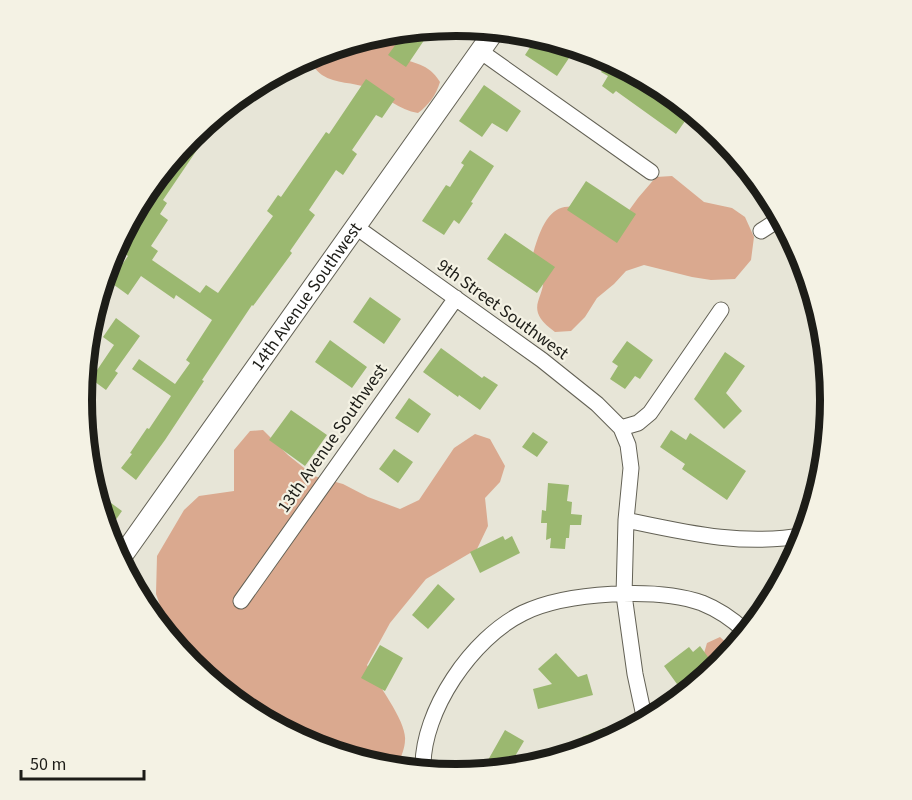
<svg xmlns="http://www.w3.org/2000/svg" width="912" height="800" viewBox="0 0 912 800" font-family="'Source Sans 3',sans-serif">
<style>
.green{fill:#daa98f}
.building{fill:#9bb870}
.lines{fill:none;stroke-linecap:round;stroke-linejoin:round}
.minor-casing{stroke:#636155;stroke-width:17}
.tertiary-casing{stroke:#636155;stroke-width:22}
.minor{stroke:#fff;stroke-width:15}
.tertiary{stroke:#fff;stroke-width:20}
.labels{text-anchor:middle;stroke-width:4.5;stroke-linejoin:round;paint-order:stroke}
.street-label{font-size:18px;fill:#1d1d18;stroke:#f4f2e4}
.rim{fill:none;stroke:#1d1d18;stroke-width:8}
</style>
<rect width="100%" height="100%" fill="#e7e5d7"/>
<path class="green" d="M395 38 396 55C414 65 428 62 440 82 436 95 429 105 418 113 399 110 385 96 368 88 353 82 336 84 322 75 315 70 312 64 310 56Z
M672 176 704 202 732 208 745 217 754 237 751 260 735 279 711 280 692 277 644 265 626 271 614 284 597 298 585 317 571 331 555 332C519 306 550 298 542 271 540 266 535 259 533 254 550 191 570 203 622 220L638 198 656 177Z
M263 430 288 455 314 476 343 484 368 497 400 509 419 500 454 448 475 434 490 439 505 466 500 482 485 498 488 526 477 549 426 579 390 623 367 665C377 683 407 722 405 740 405 748 401 756 399 763L312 746 191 665 169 631 156 594 157 556 184 510 199 496 234 491V450L250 431Z
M720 637 732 648 721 665 701 678 700 667 707 643Z"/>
<path class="building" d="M431 30 406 67 388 55 402 36Z
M534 41 575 49 557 76 525 55Z
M609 60 690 114 676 134 616 91 613 94 602 86 608 76 601 72Z
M366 79 395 99 382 118 376 115 352 150 357 154 343 175 336 170 309 210 315 215 290 251 292 253 253 306 252 305 202 380 204 381 165 440 136 480 121 468 132 454 130 453 147 428 149 429 171 396 132 369 139 359 175 384 190 363 186 360 212 320 176 295 174 299 141 276 128 295 110 282 128 256 120 250 137 224 133 222 191 135 220 116 163 200 167 203 160 214 168 220 151 246 158 251 152 260 200 293 206 285 218 293 273 216 267 211 278 195 281 197 326 132 329 134Z
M484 85 521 111 507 132 492 123 482 137 459 121Z
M470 150 494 166 471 202 473 203 459 224 454 220 444 235 422 221 446 185 450 187 464 165 461 163Z
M586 181 636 214 617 243 567 210Z
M505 233 555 267 537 293 487 259Z
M370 297 401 319 384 344 353 322Z
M116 318 140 336 115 371 118 373 106 390 91 379 114 345 103 337Z
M330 340 367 367 352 388 315 362Z
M627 341 653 360 640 379 635 376 625 389 610 379 618 366 612 362Z
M441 348 482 378 484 376 498 385 480 410 459 395 458 397 423 372Z
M725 352 745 366 726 393 742 411 724 429 694 399Z
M409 398 431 414 418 433 395 418Z
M291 410 327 435 305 466 269 440Z
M671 430 686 440 690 433 746 471 727 500 682 469 685 464 660 447Z
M533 432 548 442 537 457 522 447Z
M394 449 413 462 398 483 379 469Z
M548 483 569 485 567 501 572 502 571 514 582 515 581 525H570L569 538H566L565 549 550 548 551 538 546 540 547 523H541L542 510 546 511Z
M100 495 122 511 108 531Z
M503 536 505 540 512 536 520 553 480 573 470 552Z
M438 584 455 599 428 629 412 615Z
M380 645 403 658 385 691 361 678Z
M700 646 716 668 682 691 664 666 689 647 693 652Z
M556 653 578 677 587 674 593 695 538 709 533 689 552 684 538 669Z
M604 728 609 740 599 746 587 749 582 737Z
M505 730 524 741 511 763 483 769Z"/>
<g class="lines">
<g class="minor-casing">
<path id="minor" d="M480 51 651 172
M356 227 542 360 597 404 621 428 628 445 631 468 626 520 624 595 635 674 644 716
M761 231 778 220
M621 428 638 423 650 413 721 310
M626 520C683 532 745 547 804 535
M241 601 456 298
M423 768C422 711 472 638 523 613 566 592 657 587 702 603 717 609 732 619 744 630"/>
</g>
<g class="tertiary-casing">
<g id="tertiary">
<path id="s1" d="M120 559 493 33"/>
</g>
</g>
<use href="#minor" class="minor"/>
<use href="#tertiary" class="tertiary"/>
</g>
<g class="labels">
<g class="street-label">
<text dy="6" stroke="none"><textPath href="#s1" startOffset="322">14th Avenue Southwest</textPath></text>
<text transform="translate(503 309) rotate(36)" y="6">9th Street Southwest</text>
<text transform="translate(332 438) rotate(-55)" y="6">13th Avenue Southwest</text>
</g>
</g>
<path d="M0 0H912V800H0ZM92 400a364 364 0 1 1 728 0a364 364 0 1 1-728 0Z" fill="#f4f2e4" fill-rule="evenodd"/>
<path class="rim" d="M92 400a364 364 0 1 1 728 0a364 364 0 1 1-728 0Z"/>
<path d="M21 770v9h123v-9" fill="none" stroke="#1d1d18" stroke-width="3"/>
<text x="30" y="770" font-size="18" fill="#1d1d18" stroke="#f4f2e4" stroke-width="4.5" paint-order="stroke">50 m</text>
</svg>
